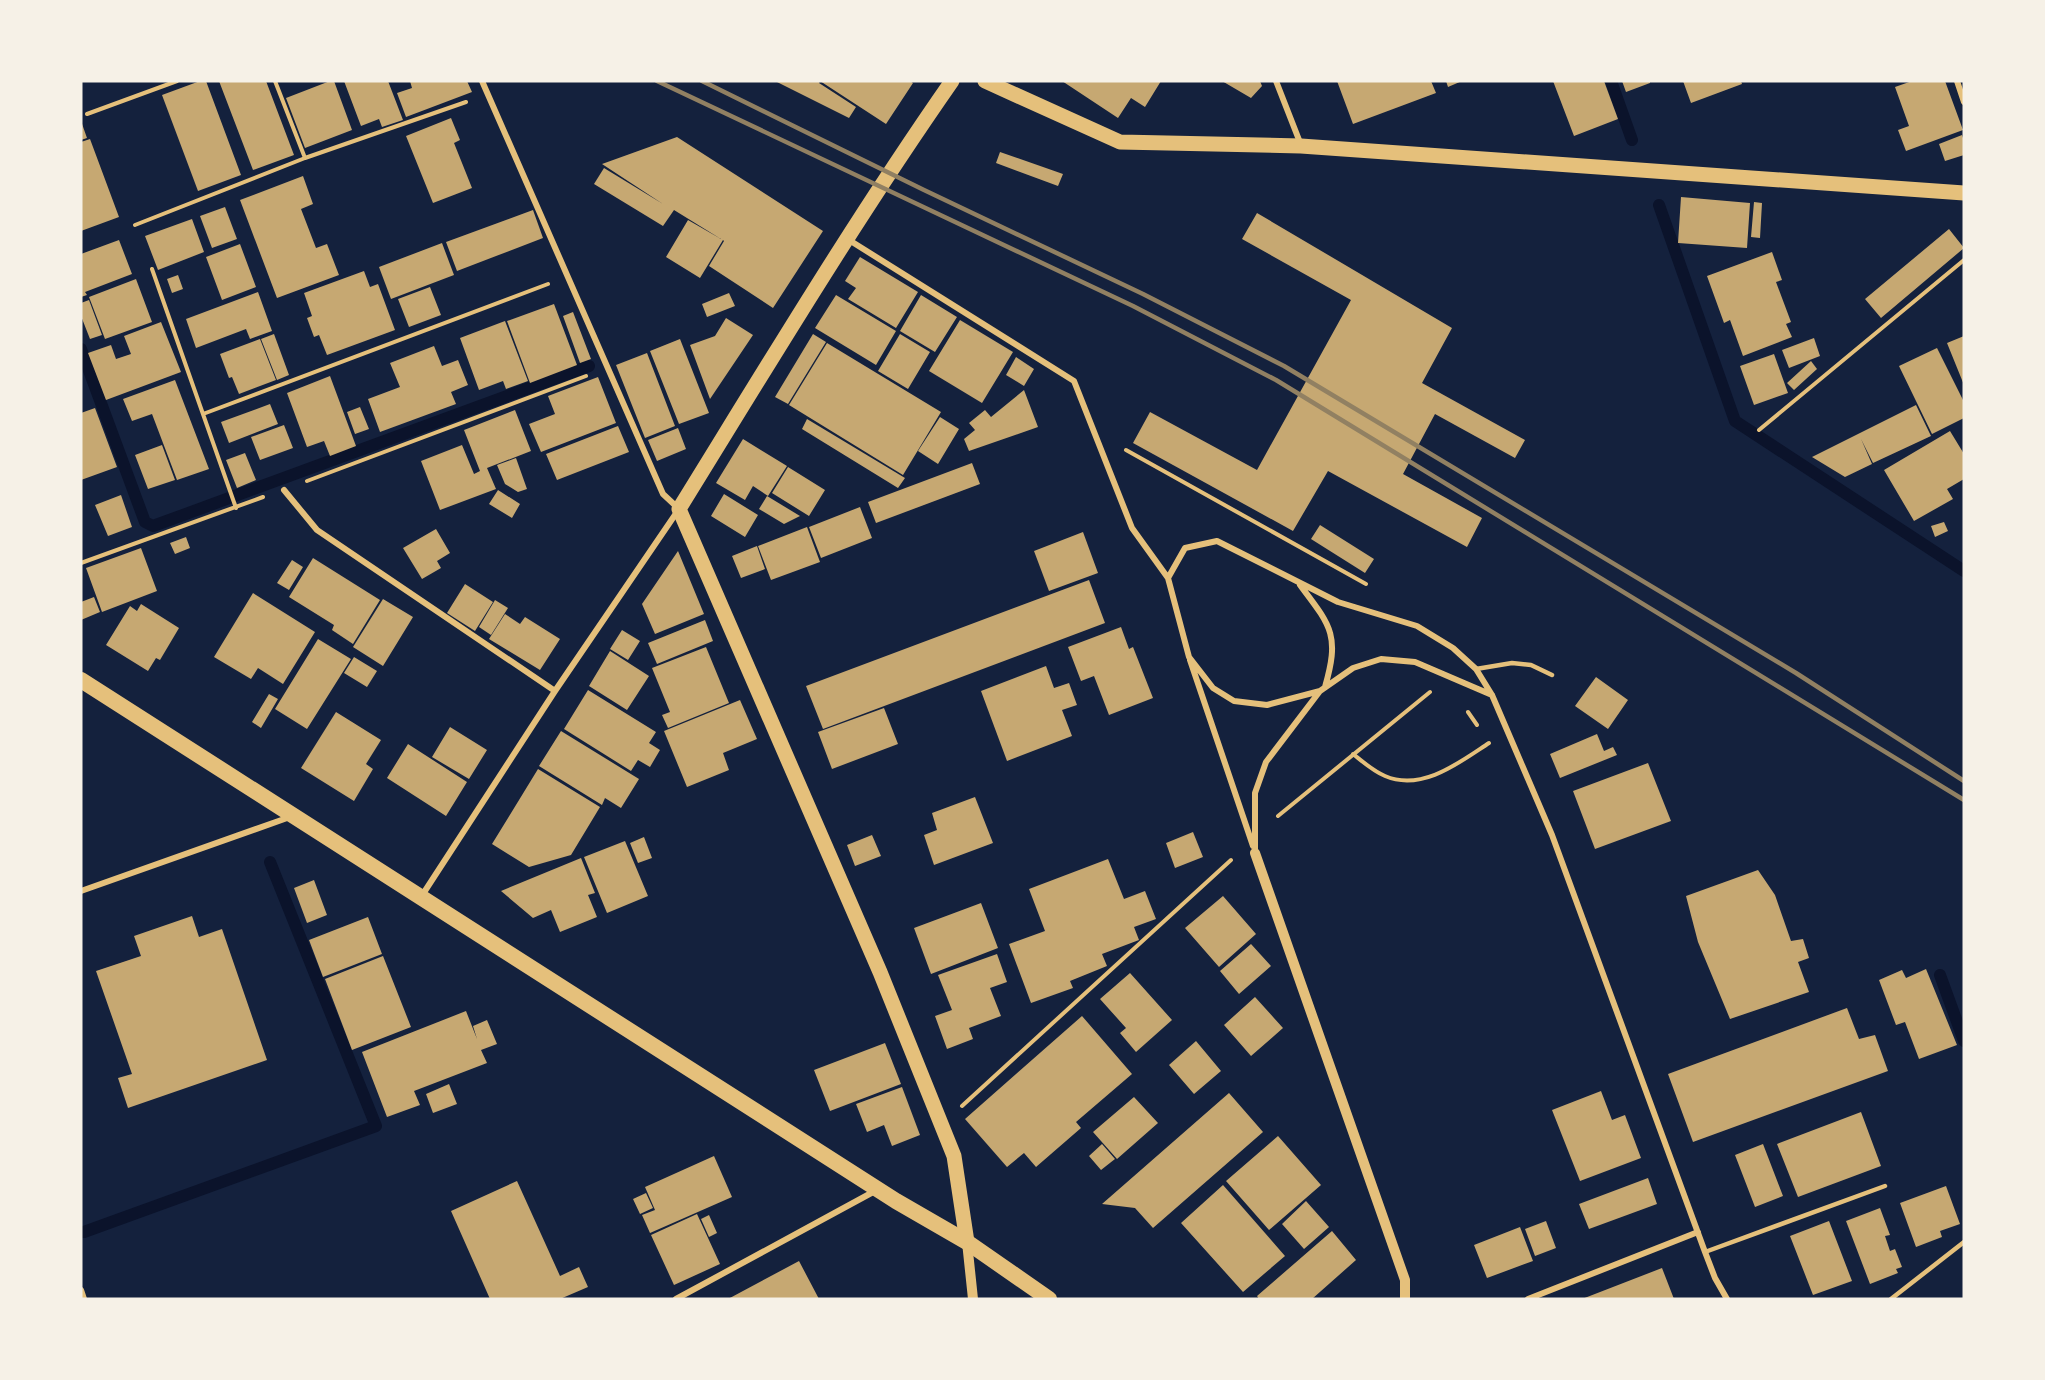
<svg xmlns="http://www.w3.org/2000/svg" width="2045" height="1380" viewBox="0 0 2045 1380" font-family="Mulish,sans-serif">
<style>
.lines{fill:none;stroke-linecap:round;stroke-linejoin:round}
.stream{stroke:#0b132b;stroke-width:12}
.building{fill:#c6a872}
.path{stroke:#e5c07b;stroke-width:4}
.service{stroke:#e5c07b;stroke-width:4.5}
.minor{stroke:#e5c07b;stroke-width:6}
.tertiary{stroke:#e5c07b;stroke-width:10}
.primary{stroke:#e5c07b;stroke-width:15}
.trunk{stroke:#e5c07b;stroke-width:16}
.rail{stroke:#918062;stroke-width:4.5}
</style>
<rect width="100%" height="100%" fill="#14213d"/>
<g class="lines">
<path class="stream" d="M1611 81 1632 140
M1659 205 1735 421 1964 571
M81 349 145 522 153 526 589 366
M1940 975 1964 1041
M84 1232 376 1126 270 862"/>
</g>
<path class="building" d="M200 81H206L241 175 198 191 162 95Z
M219 81H266L294 155 253 170Z
M330 81H334L352 130 305 148 286 98Z
M344 81H388L403 120 382 127 379 119 361 126Z
M410 81H467L472 92 406 117 397 93 412 88Z
M775 81H910L913 83 886 124 820 81 819 83 856 107 849 118Z
M1062 81H1161L1145 107 1131 98 1118 118Z
M1222 81H1260L1262 86 1251 98Z
M1337 81H1431L1436 93 1353 124Z
M1446 81H1462L1448 87Z
M1553 81H1604L1618 119 1574 136Z
M1622 81H1650V83L1626 92Z
M1683 81H1741L1742 84 1691 103Z
M1912 81H1945L1963 130 1906 151 1898 130 1909 126 1895 87Z
M451 118 460 140 454 143 472 188 433 203 406 136Z
M81 121 87 138 81 140Z
M1962 135 1964 141V155L1945 161 1939 144Z
M677 137 823 231 773 308 709 266 724 241 723 240 700 278 666 257 688 220 721 239 674 210 663 226 594 184 604 168 663 204 602 164Z
M90 139 119 217 81 231V142Z
M1000 152 1063 174 1058 186 996 163Z
M303 176 313 204 301 209 316 248 327 244 339 275 277 298 240 200Z
M1681 197 1750 203 1747 248 1678 243Z
M1754 202 1762 203 1760 238 1751 237Z
M225 207 237 239 212 248 200 216Z
M533 210 543 238 457 271 446 242Z
M1257 213 1452 328 1422 383 1525 440 1515 458 1435 414 1403 474 1482 518 1467 547 1328 471 1293 531 1133 443 1150 412 1257 470 1351 300 1242 239Z
M192 219 204 252 158 270 145 236Z
M1949 229 1964 248 1881 318 1865 299Z
M119 240 132 274 85 292 87 295 81 297V254Z
M442 243 454 275 391 299 379 267Z
M240 244 256 287 222 300 206 257Z
M1772 252 1782 280 1776 282 1791 322 1786 324 1792 337 1743 356 1730 320 1724 323 1707 276Z
M860 257 918 292 896 328 848 299 856 288 845 281Z
M364 271 370 287 378 284 395 330 327 355 319 335 314 337 307 318 312 316 304 293Z
M178 275 183 289 172 293 167 279Z
M136 279 152 322 105 339 89 297Z
M430 287 441 315 409 327 398 299Z
M258 292 272 331 250 339 246 329 196 348 186 319Z
M729 293 735 306 707 317 702 304Z
M836 295 896 331 876 365 815 328Z
M921 295 957 317 935 352 900 331Z
M89 300 102 335 90 339 81 316V303Z
M554 304 577 365 530 383 507 321Z
M573 312 591 359 580 363 563 316Z
M726 318 753 335 710 399 690 345 715 336Z
M960 320 1013 352 982 403 929 371Z
M505 321 528 381 506 389 503 381 479 390 460 338Z
M161 322 181 372 106 400 88 353 111 345 116 359 131 354 124 336Z
M274 334 289 375 277 380 261 339Z
M813 334 826 342 788 404 775 397Z
M900 334 930 352 908 389 878 371Z
M1964 336V385L1947 343Z
M1814 338 1820 356 1789 368 1782 350Z
M260 339 276 380 239 394 232 377 229 378 220 354Z
M680 339 709 413 679 424 650 351Z
M827 343 941 412 903 475 789 405Z
M434 346 442 366 458 360 468 385 451 392 456 404 380 432 368 399 400 387 390 363Z
M1937 348 1964 402V418L1932 434 1899 366Z
M647 353 675 426 645 438 616 365Z
M1774 354 1788 393 1754 405 1740 366Z
M1016 357 1034 369 1024 386 1006 375Z
M1811 361 1817 369 1794 390 1787 383Z
M330 376 356 446 330 456 324 441 307 447 287 393Z
M598 377 616 423 541 452 529 424 555 414 548 396Z
M175 380 209 469 177 480 152 414 132 421 123 399Z
M1024 390 1038 427 969 451 964 439 975 430 969 423 985 410 991 417Z
M270 404 278 424 229 443 221 422Z
M1916 405 1931 436 1873 463 1861 439 1872 464 1845 477 1812 457Z
M360 407 369 429 355 434 347 412Z
M95 408 117 467 81 480V413Z
M515 410 531 451 487 468 496 489 440 510 421 461 462 445 474 474 480 471 464 430Z
M940 417 959 429 938 464 918 451Z
M807 419 905 478 898 488 802 429Z
M284 425 293 448 260 460 251 437Z
M618 426 629 452 557 480 546 454Z
M678 428 686 449 657 461 648 440Z
M1950 431 1964 454V479L1947 489 1953 499 1914 521 1884 470Z
M743 439 787 466 768 496 753 486 745 500 716 483Z
M162 445 175 480 148 489 135 455Z
M245 453 256 480 237 488 226 460Z
M516 458 527 489 518 492 505 484 497 465Z
M972 463 980 484 876 523 868 502Z
M788 467 825 490 809 516 772 493Z
M498 490 520 504 512 518 489 504Z
M724 494 758 515 745 537 711 516Z
M121 495 132 527 108 536 95 505Z
M767 496 800 516 784 524 759 509Z
M860 507 872 538 821 558 809 527Z
M1944 522 1948 531 1935 537 1931 526Z
M1320 525 1374 559 1365 573 1311 539Z
M807 527 820 562 771 580 758 546Z
M436 529 450 553 437 561 441 568 422 579 403 548Z
M1083 532 1098 573 1049 591 1034 551Z
M186 537 190 548 175 554 170 543Z
M757 546 765 569 741 578 732 556Z
M141 548 157 591 102 612 86 568Z
M678 551 704 614 655 634 642 604Z
M313 558 380 600 353 644 332 630 334 625 289 597Z
M292 560 303 567 289 590 277 583Z
M1089 580 1105 623 823 729 806 686Z
M465 584 493 602 475 631 447 613Z
M253 593 315 632 283 684 258 668 251 679 214 657Z
M94 597 100 612 81 620V602Z
M383 599 413 617 383 666 353 647Z
M495 600 508 608 491 635 479 627Z
M141 604 179 628 160 660 156 658 148 671 106 645 130 606 137 611Z
M505 614 520 624 525 617 560 639 540 670 489 639Z
M705 620 713 641 657 664 648 643Z
M1121 627 1129 649 1133 647 1153 698 1109 715 1094 676 1081 681 1068 647Z
M622 630 640 641 628 660 610 649Z
M318 639 351 659 307 729 275 709Z
M706 647 729 703 668 728 662 715 670 712 652 668Z
M610 651 649 676 627 710 589 686Z
M354 657 377 671 367 687 344 673Z
M1046 666 1054 688 1069 683 1077 705 1062 710 1072 736 1007 761 981 691Z
M1596 677 1628 700 1608 729 1575 706Z
M588 690 656 732 649 743 660 750 650 767 638 760 631 771 564 729Z
M269 694 278 699 261 728 252 722Z
M740 700 757 739 723 753 729 770 687 787 664 731Z
M884 708 898 744 832 769 818 732Z
M336 712 381 740 366 764 373 769 354 801 301 768Z
M450 727 487 750 469 779 432 757Z
M561 731 639 779 621 808 605 798 602 805 539 766Z
M1597 734 1604 751 1613 747 1617 755 1560 778 1550 754Z
M408 744 467 782 446 816 387 778Z
M1648 763 1671 821 1595 849 1573 791Z
M538 769 600 807 571 855 529 867 492 844Z
M975 797 993 843 934 865 924 835 937 830 932 813Z
M1193 832 1203 857 1175 868 1166 843Z
M872 835 881 856 855 866 847 845Z
M644 837 652 858 638 863 630 843Z
M625 841 648 896 607 913 584 857Z
M581 858 595 893 588 895 597 917 560 932 551 910 533 918 501 891Z
M1108 859 1124 899 1145 891 1156 919 1134 927 1139 940 1102 954 1107 966 1070 981 1073 988 1031 1003 1009 944 1045 931 1029 889Z
M1758 870 1775 895 1791 941 1803 939 1809 958 1798 962 1809 992 1730 1019 1698 942 1686 896Z
M314 880 327 915 307 923 294 888Z
M1223 896 1256 934 1219 967 1185 928Z
M981 903 998 948 931 974 914 928Z
M192 916 199 937 222 929 267 1060 128 1108 118 1078 132 1074 96 971 141 956 134 936Z
M368 917 382 954 323 977 309 940Z
M1251 944 1271 966 1239 994 1220 971Z
M997 954 1007 982 990 988 1001 1016 969 1028 973 1039 947 1049 935 1016 952 1010 938 975Z
M383 956 411 1027 352 1050 325 979Z
M1926 969 1957 1045 1919 1059 1905 1022 1896 1025 1879 980 1902 970 1906 978Z
M1130 973 1172 1020 1136 1052 1120 1033 1126 1028 1100 999Z
M1255 997 1283 1028 1251 1056 1224 1025Z
M1847 1008 1859 1039 1875 1035 1888 1071 1693 1142 1668 1074Z
M466 1011 477 1039 473 1026 487 1020 497 1044 481 1050 487 1063 414 1091 420 1105 387 1117 362 1052Z
M1082 1016 1132 1074 1076 1122 1081 1128 1036 1167 1024 1153 1007 1167 965 1119Z
M1196 1041 1221 1071 1194 1094 1169 1065Z
M885 1043 901 1084 830 1111 814 1070Z
M449 1084 457 1104 433 1113 426 1094Z
M902 1087 920 1135 892 1146 884 1125 867 1132 856 1104Z
M1601 1091 1612 1120 1625 1115 1641 1158 1580 1181 1552 1110Z
M1229 1093 1263 1132 1153 1228 1135 1208 1102 1204Z
M1134 1097 1158 1123 1117 1159 1093 1132Z
M1861 1112 1881 1166 1798 1197 1777 1144Z
M1278 1136 1321 1185 1269 1230 1226 1181Z
M1102 1144 1115 1159 1101 1170 1089 1156Z
M1763 1144 1783 1196 1755 1207 1735 1155Z
M714 1156 732 1197 650 1233 642 1215 655 1210 645 1187Z
M1648 1178 1657 1204 1589 1229 1579 1204Z
M517 1181 560 1276 579 1267 588 1287 560 1299H490L451 1211Z
M1223 1185 1285 1256 1243 1292 1181 1223Z
M1946 1186 1960 1224 1940 1231 1942 1237 1916 1247 1900 1203Z
M646 1193 653 1208 640 1214 633 1199Z
M1306 1201 1329 1227 1304 1249 1282 1224Z
M1880 1208 1890 1235 1885 1236 1890 1251 1895 1249 1902 1267 1896 1269 1898 1273 1870 1284 1846 1221Z
M697 1214 720 1264 674 1285 651 1235Z
M709 1215 717 1233 709 1237 701 1219Z
M1546 1221 1556 1248 1535 1256 1525 1229Z
M1829 1221 1852 1281 1813 1295 1790 1236Z
M1520 1227 1533 1261 1487 1278 1474 1245Z
M1332 1231 1356 1260 1312 1299H1259L1257 1296Z
M799 1261 819 1299H728Z
M1662 1268 1674 1299H1582Z"/>
<g class="lines">
<path class="path" d="M275 81 305 158
M87 114 177 81
M135 225 305 158 466 102
M152 269 236 508
M203 414 548 284
M1759 430 1964 260
M1126 450 1366 584
M307 481 586 376
M81 563 263 497
M1468 712 1477 725
M1353 754C1363 762 1373 771 1385 776 1422 792 1460 762 1489 743
M1278 816 1430 692
M962 1106 1231 860"/>
<path class="service" d="M1476 669 1512 663 1531 665 1552 675
M1705 1252 1885 1186
M1891 1299 1964 1242"/>
<path class="minor" d="M1276 81 1301 145
M1957 81 1964 102
M849 240 1074 381 1132 528 1168 578
M284 490 317 530 555 691
M1300 585C1331 626 1340 635 1325 687
M1190 660 1253 846
M1320 691 1267 705 1234 701 1213 688 1189 657 1168 578 1185 548 1217 541 1338 602 1417 626 1453 648 1476 669 1492 695 1552 835 1705 1252 1715 1278 1727 1299
M1255 853V793L1266 762 1320 691 1353 668 1381 659 1415 662 1492 695
M81 891 290 817
M421 897 555 691 679 509 663 494 482 81
M81 1290 84 1299
M676 1299 875 1191
M1528 1299 1698 1232"/>
<path class="tertiary" d="M1255 853 1405 1280V1299
M967 1242 973 1299"/>
<path class="primary" d="M952 81C855 220 768 365 679 509L880 972 954 1156 967 1242
M985 81 1120 142 1301 146 1964 193"/>
<path class="trunk" d="M81 680 896 1201 967 1242 1049 1299"/>
<path class="rail" d="M657 81 1133 306 1276 380 1964 800
M702 81 924 190 1143 294 1284 366 1796 673 1964 781"/>
</g>
<rect width="2045" height="1380" fill="none" stroke="#f6f1e7" stroke-width="165"/>
</svg>
